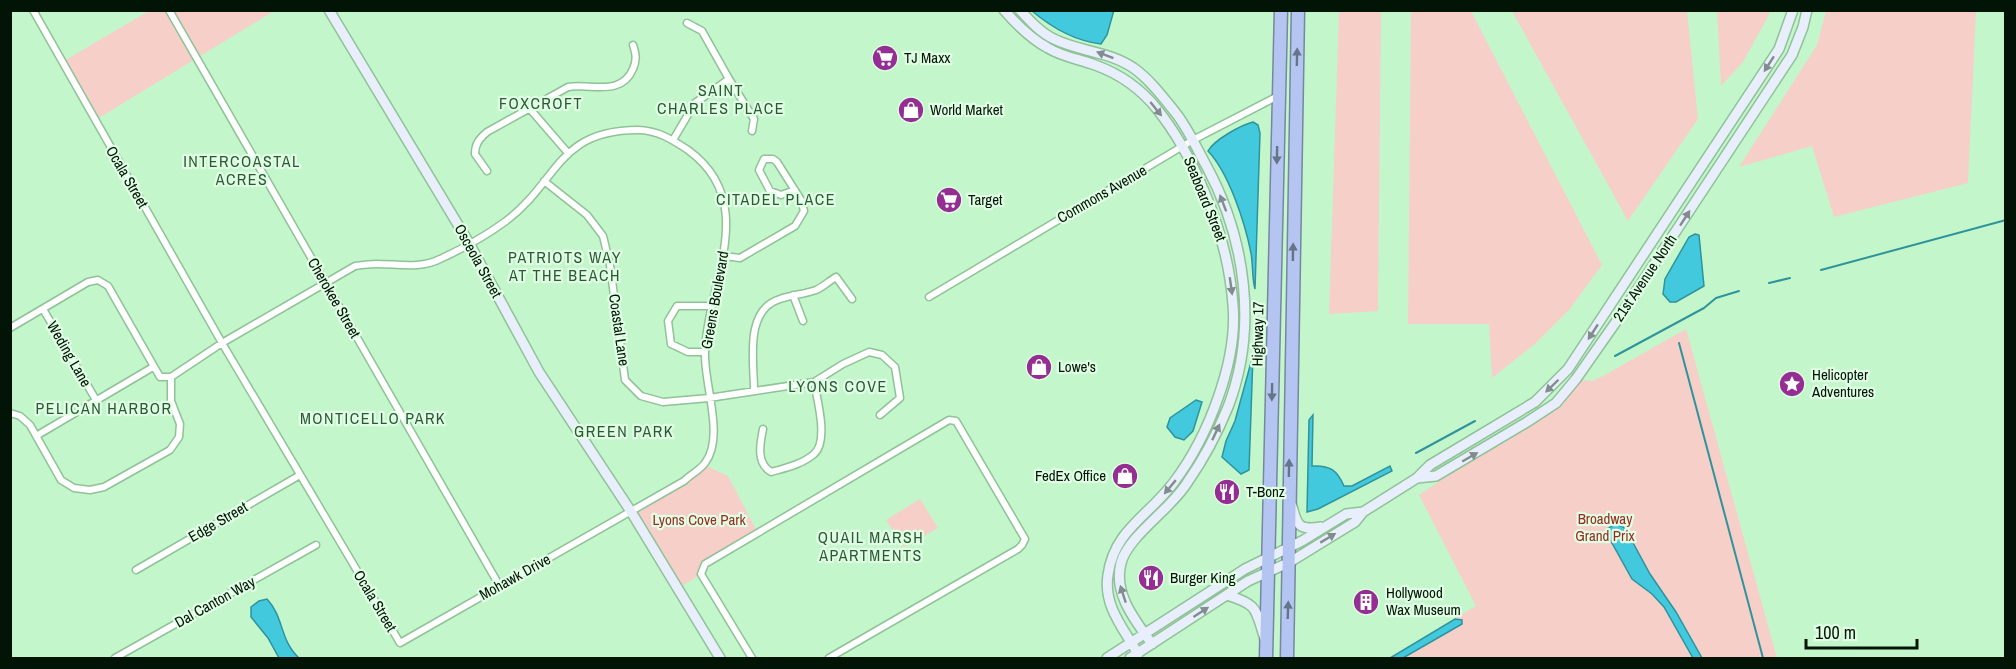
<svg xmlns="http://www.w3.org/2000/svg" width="2016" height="669" viewBox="0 0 2016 669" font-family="'Archivo Narrow',sans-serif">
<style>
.green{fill:#f6cfc8}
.water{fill:#42c9dd;stroke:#2f939c;stroke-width:1.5}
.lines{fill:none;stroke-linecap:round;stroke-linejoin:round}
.stream{stroke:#2f939c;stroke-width:2}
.street-casing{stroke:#8fc297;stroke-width:9}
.secondary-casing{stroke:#8fc297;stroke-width:12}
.highway-casing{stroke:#76879f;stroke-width:15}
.street{stroke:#fff;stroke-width:6}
.secondary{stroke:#e8eefb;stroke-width:9}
.highway{stroke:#b4c5f2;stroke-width:12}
.oneway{fill:#808c8d}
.oneway2{fill:#647588}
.labels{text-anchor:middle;stroke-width:4.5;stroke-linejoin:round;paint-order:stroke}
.poi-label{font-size:15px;fill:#021406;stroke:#e0ffe4;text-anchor:start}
.street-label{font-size:15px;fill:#021406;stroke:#e0ffe4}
.park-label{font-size:15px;fill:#982b21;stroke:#e0ffe4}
.neighbourhood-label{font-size:16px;letter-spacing:1.5px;fill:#2a5934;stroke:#e0ffe4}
</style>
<rect width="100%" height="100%" fill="#c3f7cb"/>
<path class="green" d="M149 11H274L97 119 62 62Z
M1339 11H1381L1378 311 1329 314Z
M1411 11H1471L1602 265 1569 310 1535 344 1492 378 1489 324H1408Z
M1512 11H1687L1698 119 1628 221Z
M1717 11H1771L1743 62 1721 86Z
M1826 11H1976L1968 183 1834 217 1812 146 1739 167 1817 45Z
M1686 329 1777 658H1389L1476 606 1419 495 1556 403 1576 379 1592 381 1603 376Z
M704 465 728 476 758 533 705 564 701 574 677 589 630 510 684 481Z
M920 499 938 528 904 547 886 520Z"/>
<path class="water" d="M1114 10 1107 35 1101 44C1076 41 1051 27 1032 11Z
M1253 122 1258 125 1260 133 1255 289C1252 279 1253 264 1251 253 1245 223 1229 173 1208 151 1214 140 1241 125 1253 122Z
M1695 234 1699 235 1704 286 1676 302H1670L1663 294 1665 279 1689 237Z
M1253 355 1249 470 1241 474 1222 457 1226 441 1235 421Z
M1196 400 1202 402 1193 431 1184 440 1175 437 1167 427 1170 418Z
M1313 415 1312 466C1330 465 1337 470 1344 486H1352L1390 466 1392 471 1318 509 1307 512 1309 420Z
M1617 524 1625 528 1650 574 1676 612 1702 658H1693L1664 607 1652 594 1632 579 1607 534 1608 528Z
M267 599C284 617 280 641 299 658H279L268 638 251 617V607L259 601Z
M1455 619 1462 620V624L1403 658H1390Z"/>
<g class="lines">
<path class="stream" d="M1821 270 2006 220
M1769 283 1790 278
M1679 343 1763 658
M1615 356 1704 308 1716 298 1739 291
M1416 453 1475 421"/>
<g class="street-casing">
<path id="street" d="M169 10 499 585
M687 23 702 31 729 79 754 119 752 131
M530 109 568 153
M673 140 695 103 729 79
M487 171 475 154C475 144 479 139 487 132L568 87C591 83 621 97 633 69 637 60 636 54 633 45
M544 181 587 215 603 236 610 265 625 380 641 396 663 402 709 398 814 382 843 364 869 352 882 355 895 367 900 398 880 415
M724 256 740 258 795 226 804 211 801 200 777 162 773 159H764L759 170 770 191 781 195 795 190
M793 295 803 321
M929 297 1193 140 1278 96
M43 309 96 400
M10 328 88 282 98 280 108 286 160 377H171L222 343 355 266C362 265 370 264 377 264 397 264 421 269 440 259 462 249 487 235 506 221 559 181 557 130 638 130 657 130 673 140 688 150 761 203 707 283 705 353 704 385 725 437 705 463 700 470 690 475 684 481L400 643 222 343 33 10
M705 352H688L671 344 668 321 677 306H712
M754 390C754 361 744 310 780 299 791 295 805 294 816 290 823 287 829 281 836 277L852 299
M10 413 20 416 30 425 61 480 74 488 90 490 104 487 170 450 179 437 180 424 171 401V377
M763 429C760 444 756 463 771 472 785 468 803 464 814 454 829 441 817 399 814 382
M36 436 153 367
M136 570 300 475
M115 658 316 545
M752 658 701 574 705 564 949 420 956 421 1025 539 1022 545 1018 549 829 658"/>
</g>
<g class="secondary-casing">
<path id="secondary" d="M329 10 469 243 539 372 630 510 720 658
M1004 10C1017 25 1031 39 1048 48 1063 57 1079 59 1095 65 1120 74 1141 89 1157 109 1177 134 1192 162 1204 191 1220 228 1230 265 1233 305 1238 361 1208 437 1174 482 1149 516 1114 530 1108 575 1103 606 1124 629 1138 654
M1020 10C1030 21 1041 33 1054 39 1080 52 1110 51 1135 69 1150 80 1163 97 1175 112 1188 128 1197 149 1207 167 1246 240 1258 329 1228 407 1217 434 1203 460 1187 483 1171 509 1128 536 1121 563 1113 594 1135 620 1152 644
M1417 478 1436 476 1527 422 1556 403 1576 379 1618 319 1792 55 1803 27 1807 10
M1292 506C1297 527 1300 530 1321 527
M1227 595C1259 605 1255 609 1265 639
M1107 658 1245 569 1302 541 1346 514 1363 512
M1130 658 1248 581 1290 562 1355 522 1363 512 1417 478 1430 465 1535 402 1568 369 1779 49 1793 10"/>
</g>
<g class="highway-casing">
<path id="highway" d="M1266 658 1281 10
M1287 658 1298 10"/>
</g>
<use href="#street" class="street"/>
<use href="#secondary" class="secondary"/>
<use href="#highway" class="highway"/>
</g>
<defs><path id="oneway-solid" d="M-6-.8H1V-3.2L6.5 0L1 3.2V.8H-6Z" transform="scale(1.5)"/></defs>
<g class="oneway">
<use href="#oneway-solid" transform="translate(1105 55) rotate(-159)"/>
<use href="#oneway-solid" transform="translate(1769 64) rotate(123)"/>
<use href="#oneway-solid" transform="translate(1156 109) rotate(51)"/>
<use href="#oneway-solid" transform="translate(1223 203) rotate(-111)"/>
<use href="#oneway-solid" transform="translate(1685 218) rotate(-57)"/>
<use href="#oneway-solid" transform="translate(1231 286) rotate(82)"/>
<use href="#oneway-solid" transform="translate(1593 332) rotate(123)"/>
<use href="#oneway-solid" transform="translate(1552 386) rotate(136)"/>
<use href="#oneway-solid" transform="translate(1216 432) rotate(-65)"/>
<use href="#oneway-solid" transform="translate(1470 457) rotate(-30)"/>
<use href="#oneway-solid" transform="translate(1170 487) rotate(130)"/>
<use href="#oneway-solid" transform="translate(1328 538) rotate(-31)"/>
<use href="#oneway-solid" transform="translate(1123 594) rotate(-108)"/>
<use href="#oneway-solid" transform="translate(1201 612) rotate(-33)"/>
</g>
<g class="oneway2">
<use href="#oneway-solid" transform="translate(1297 57) rotate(-89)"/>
<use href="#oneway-solid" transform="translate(1277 155) rotate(91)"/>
<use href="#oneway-solid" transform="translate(1293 252) rotate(-89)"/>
<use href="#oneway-solid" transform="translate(1272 392) rotate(91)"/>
<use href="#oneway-solid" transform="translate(1289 468) rotate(-89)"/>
<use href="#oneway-solid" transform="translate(1288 610) rotate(-88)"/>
</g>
<defs>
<g id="supermarket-disc" transform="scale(1.35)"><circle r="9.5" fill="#952e92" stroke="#e0ffe4"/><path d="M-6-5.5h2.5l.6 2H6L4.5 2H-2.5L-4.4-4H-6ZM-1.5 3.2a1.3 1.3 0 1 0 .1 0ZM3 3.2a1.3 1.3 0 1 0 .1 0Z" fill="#fff"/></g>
<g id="shop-disc" transform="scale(1.35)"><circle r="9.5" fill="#952e92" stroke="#e0ffe4"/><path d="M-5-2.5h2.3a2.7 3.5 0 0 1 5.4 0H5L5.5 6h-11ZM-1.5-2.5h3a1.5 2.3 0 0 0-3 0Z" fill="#fff"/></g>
<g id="sight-disc" transform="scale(1.35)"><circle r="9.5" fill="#952e92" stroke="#e0ffe4"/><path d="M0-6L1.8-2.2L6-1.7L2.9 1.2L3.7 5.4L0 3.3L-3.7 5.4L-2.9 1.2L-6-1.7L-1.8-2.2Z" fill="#fff"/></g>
<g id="restaurant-disc" transform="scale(1.35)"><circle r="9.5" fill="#952e92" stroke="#e0ffe4"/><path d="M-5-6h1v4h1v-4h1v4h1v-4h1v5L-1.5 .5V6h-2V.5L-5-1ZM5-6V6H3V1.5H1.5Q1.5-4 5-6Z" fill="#fff"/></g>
<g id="building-disc" transform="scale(1.35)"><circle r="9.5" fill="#952e92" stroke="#e0ffe4"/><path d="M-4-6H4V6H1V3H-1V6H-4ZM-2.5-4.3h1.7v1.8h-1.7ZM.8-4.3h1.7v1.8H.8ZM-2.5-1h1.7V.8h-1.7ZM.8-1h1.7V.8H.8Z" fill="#fff"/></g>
</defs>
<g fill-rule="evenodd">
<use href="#supermarket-disc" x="885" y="58"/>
<use href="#shop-disc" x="911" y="110"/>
<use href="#supermarket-disc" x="949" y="200"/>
<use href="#shop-disc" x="1039" y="367"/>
<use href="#sight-disc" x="1792" y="384"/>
<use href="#shop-disc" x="1125" y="476"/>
<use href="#restaurant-disc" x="1227" y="492"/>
<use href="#restaurant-disc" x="1151" y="578"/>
<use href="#building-disc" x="1366" y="602"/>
</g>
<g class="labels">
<g class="poi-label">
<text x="904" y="63">TJ Maxx</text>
<text x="930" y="115">World Market</text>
<text x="968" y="205">Target</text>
<text x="1058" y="372">Lowe's</text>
<text x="1812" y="380">Helicopter<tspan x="1812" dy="17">Adventures</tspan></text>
<text x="1106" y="481" text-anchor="end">FedEx Office</text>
<text x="1246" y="497">T-Bonz</text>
<text x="1170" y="583">Burger King</text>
<text x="1386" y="598">Hollywood<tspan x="1386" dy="17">Wax Museum</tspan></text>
</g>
<g class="street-label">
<text transform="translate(127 177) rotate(60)" y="5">Ocala Street</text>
<text transform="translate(1102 194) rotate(-30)" y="5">Commons Avenue</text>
<text transform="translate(1205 199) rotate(68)" y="5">Seaboard Street</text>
<text transform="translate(478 261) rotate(61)" y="5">Osceola Street</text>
<text transform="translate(1645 278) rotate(-56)" y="5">21st Avenue North</text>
<text transform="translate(334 298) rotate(60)" y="5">Cherokee Street</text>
<text transform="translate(715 300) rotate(-80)" y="5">Greens Boulevard</text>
<text transform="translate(619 330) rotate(82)" y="5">Coastal Lane</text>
<text transform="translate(1258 334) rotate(-89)" y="5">Highway 17</text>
<text transform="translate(69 354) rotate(60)" y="5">Weding Lane</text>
<text transform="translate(218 522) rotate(-30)" y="5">Edge Street</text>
<text transform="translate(515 577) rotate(-29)" y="5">Mohawk Drive</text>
<text transform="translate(375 601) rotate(59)" y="5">Ocala Street</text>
<text transform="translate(215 602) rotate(-29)" y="5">Dal Canton Way</text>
</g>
<g class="park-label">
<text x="1605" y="524">Broadway<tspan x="1605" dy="17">Grand Prix</tspan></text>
<text x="699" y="525">Lyons Cove Park</text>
</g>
<g class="neighbourhood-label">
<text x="721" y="96">SAINT<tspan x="721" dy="18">CHARLES PLACE</tspan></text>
<text x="541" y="109">FOXCROFT</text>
<text x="242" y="167">INTERCOASTAL<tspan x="242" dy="18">ACRES</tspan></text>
<text x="776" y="205">CITADEL PLACE</text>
<text x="565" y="263">PATRIOTS WAY<tspan x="565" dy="18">AT THE BEACH</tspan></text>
<text x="838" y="392">LYONS COVE</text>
<text x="104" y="414">PELICAN HARBOR</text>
<text x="373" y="424">MONTICELLO PARK</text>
<text x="624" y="437">GREEN PARK</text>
<text x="871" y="543">QUAIL MARSH<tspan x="871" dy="18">APARTMENTS</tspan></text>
</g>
</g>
<rect width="2016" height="669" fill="none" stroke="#021406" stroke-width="24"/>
<path d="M1806 639v9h111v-9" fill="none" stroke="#021406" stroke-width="3"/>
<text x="1815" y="639" font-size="18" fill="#021406" stroke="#e0ffe4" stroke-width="4.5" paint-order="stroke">100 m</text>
</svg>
